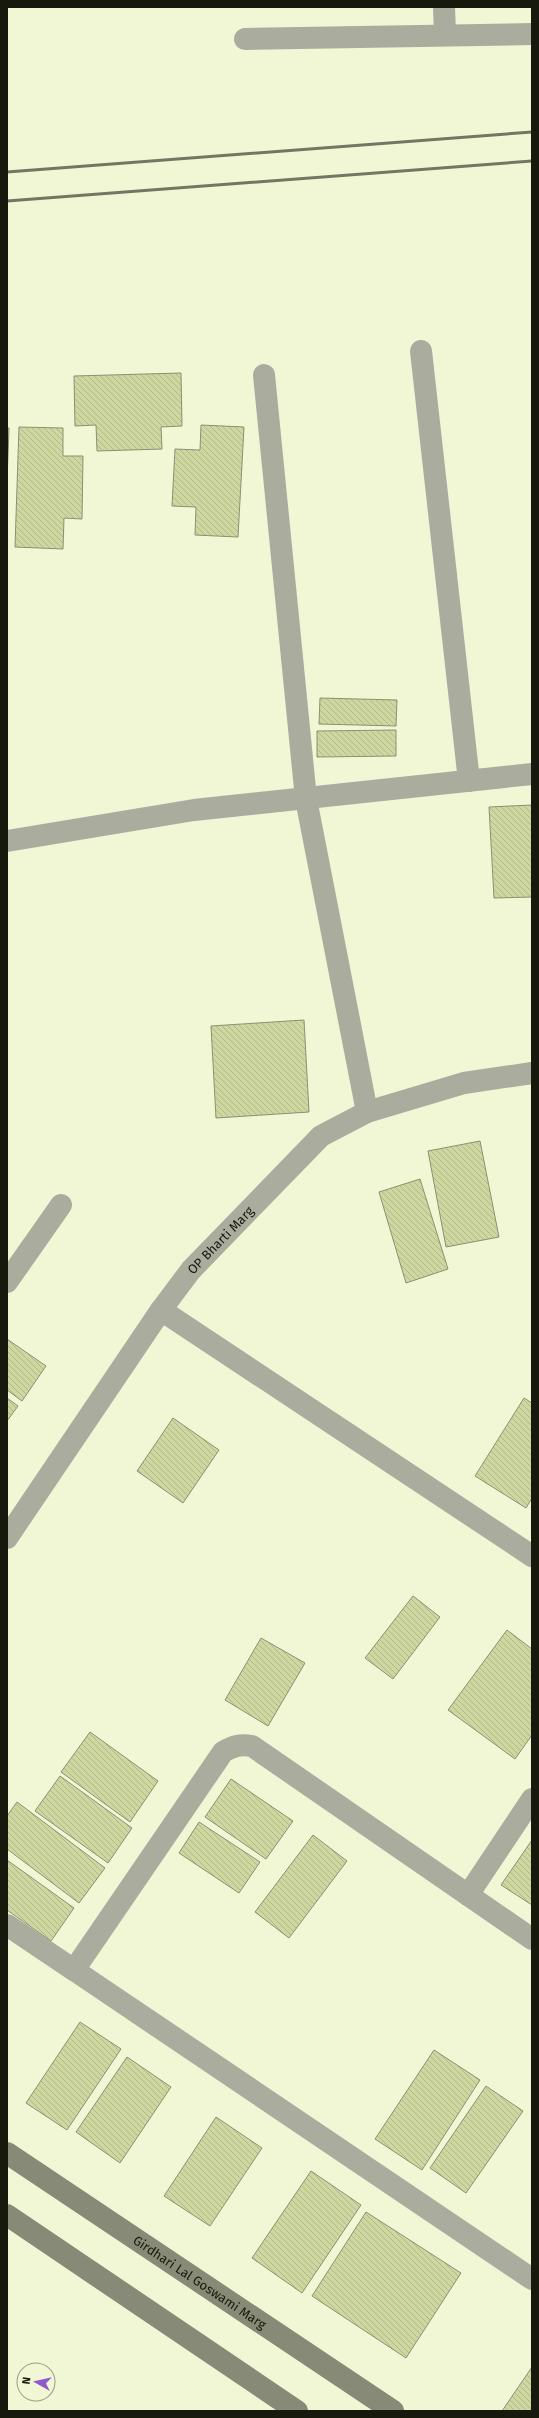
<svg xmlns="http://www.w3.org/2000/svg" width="539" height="2418" viewBox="0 0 539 2418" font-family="'Fira Sans',sans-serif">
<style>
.building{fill:url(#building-back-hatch);stroke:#8b9072}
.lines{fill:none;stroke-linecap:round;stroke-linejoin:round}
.street{stroke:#aaac9e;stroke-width:22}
.secondary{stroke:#878a76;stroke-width:22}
.rail{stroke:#747661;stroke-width:3}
.labels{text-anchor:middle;stroke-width:3.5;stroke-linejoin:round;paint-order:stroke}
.street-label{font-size:13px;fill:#18190d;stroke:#f1f6d5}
</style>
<defs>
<pattern id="building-back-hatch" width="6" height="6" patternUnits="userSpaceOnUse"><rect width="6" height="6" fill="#cfd7a0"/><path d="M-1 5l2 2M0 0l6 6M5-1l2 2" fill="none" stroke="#b1b889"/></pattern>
</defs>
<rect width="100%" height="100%" fill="#f1f6d5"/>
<path class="building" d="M181 373 182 426 161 427 162 449 97 451 96 425 75 426 74 376Z
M201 425 244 427 238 537 195 535 196 507 172 506 175 449 200 450Z
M19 427 63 428V456H83L82 519 64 518 63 549 15 547Z
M7 428H9L7 482Z
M320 698 397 700 396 726 319 724Z
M396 730V756L317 757V731Z
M532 805V897L494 898 489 807Z
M304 1020 309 1112 216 1118 211 1026Z
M480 1141 499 1237 446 1247 428 1151Z
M420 1179 448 1269 406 1283 379 1192Z
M7 1339 46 1366 22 1401 7 1390Z
M7 1398 18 1406 7 1421Z
M524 1398 532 1403V1498L526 1508 475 1476Z
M173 1418 219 1450 183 1503 137 1471Z
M413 1596 440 1617 393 1679 365 1658Z
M507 1630 532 1649V1735L515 1759 448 1710Z
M261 1638 305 1663 268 1726 225 1700Z
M90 1732 158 1781 130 1822 61 1772Z
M60 1776 132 1828 108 1863 35 1811Z
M231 1779 293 1821 266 1859 205 1817Z
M17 1802 105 1868 79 1903 7 1849V1816Z
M199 1822 260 1862 239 1893 179 1853Z
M313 1835 347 1861 289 1938 255 1912Z
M532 1840V1905L501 1885Z
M7 1860 74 1908 51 1941 7 1910Z
M80 2022 121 2049 67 2130 26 2103Z
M434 2050 480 2080 422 2170 375 2139Z
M127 2057 171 2087 120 2163 76 2132Z
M486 2086 523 2111 466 2193 430 2168Z
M216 2117 262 2148 210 2226 164 2196Z
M311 2171 361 2205 302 2293 252 2258Z
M366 2212 461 2273 406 2358 312 2296Z
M532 2367V2411H502Z"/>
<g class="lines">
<g class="street">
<path d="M444 7 445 34"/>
<path d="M245 39 532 34"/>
<path d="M421 351 469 781"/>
<path d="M264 375 306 799 367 1112"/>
<path d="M7 841 194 810 532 774"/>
<path d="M7 1282 61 1205"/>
<path d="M161 1310 532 1556"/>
<path id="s1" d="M7 1538 161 1310 191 1270 321 1136 367 1112 464 1083 532 1073"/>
<path d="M468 1895 532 1799"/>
<path d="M7 1925 74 1970 223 1752C233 1746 240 1744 252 1746L532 1939"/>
<path d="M74 1970 532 2279"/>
</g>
<g class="secondary">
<path id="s2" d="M7 2153 393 2411"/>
<path d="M7 2215 297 2411"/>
</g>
<path class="rail" d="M7 172 532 132
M7 201 532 161"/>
</g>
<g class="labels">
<g class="street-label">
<text dy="5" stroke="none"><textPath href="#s1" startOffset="367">OP Bharti Marg</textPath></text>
<text dy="5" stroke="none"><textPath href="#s2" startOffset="232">Girdhari Lal Goswami Marg</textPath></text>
</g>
</g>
<rect width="539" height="2418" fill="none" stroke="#18190d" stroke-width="16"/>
<g transform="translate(36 2382) rotate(278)"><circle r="19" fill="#f1f6d5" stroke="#9a9e85"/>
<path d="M0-3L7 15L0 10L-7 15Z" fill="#9157ce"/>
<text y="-6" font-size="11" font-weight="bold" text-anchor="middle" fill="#18190d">N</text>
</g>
</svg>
